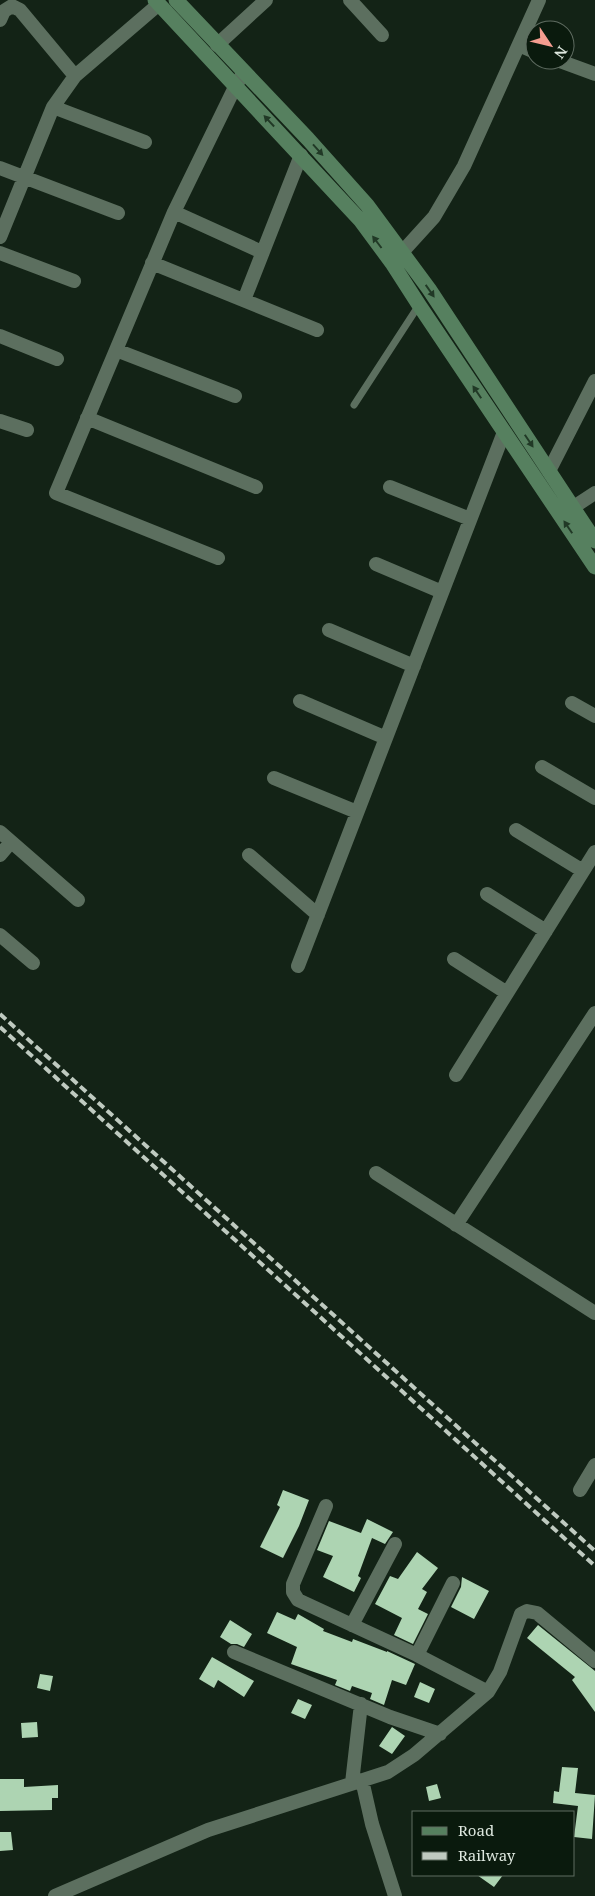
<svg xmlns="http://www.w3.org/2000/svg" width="595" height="1896" viewBox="0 0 595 1896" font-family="'Noto Serif',serif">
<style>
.building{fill:#add4b2}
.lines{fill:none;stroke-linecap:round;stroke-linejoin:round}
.lane{stroke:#5c6f5f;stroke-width:7}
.street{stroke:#5c6f5f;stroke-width:14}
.secondary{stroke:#56805f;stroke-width:15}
.rail{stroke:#bfcac0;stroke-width:4;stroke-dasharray:8 4;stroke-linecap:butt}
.oneway{fill:#213926}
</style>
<rect width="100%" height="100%" fill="#132316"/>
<path class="building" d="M283 1490 309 1500 299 1526 283 1558 260 1547 280 1507 277 1505Z
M367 1519 393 1532 385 1544 372 1538 358 1576 361 1578 354 1592 323 1577 333 1556 317 1550 329 1521 361 1533Z
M417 1552 438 1568 422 1589 427 1592 418 1609 428 1614 413 1644 394 1635 402 1618 375 1604 390 1576 398 1579Z
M462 1577 489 1591 474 1619 451 1607 461 1587Z
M277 1612 295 1620 298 1614 324 1629 323 1631 352 1642 353 1639 387 1652V1651L415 1664 406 1685 392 1680 384 1705 370 1699 372 1693 352 1686 350 1691 335 1685 337 1680 291 1664 297 1647 267 1633Z
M230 1620 252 1634 244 1647 237 1644H231L220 1637Z
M538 1625 595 1671V1712L572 1680 575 1677 527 1638Z
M212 1657 254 1681 244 1697 218 1680 214 1688 199 1679Z
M40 1674 53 1676 50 1691 37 1688Z
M420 1682 435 1689 429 1703 414 1697Z
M298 1699 312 1705 305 1719 291 1713Z
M37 1722 38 1737 22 1738 21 1723Z
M392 1727 405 1736 392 1754 379 1746Z
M562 1767 578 1768 575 1793 595 1795 592 1839 574 1837 578 1806 553 1803 554 1791 559 1792Z
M0 1779H24V1787L58 1785V1798H52V1810L0 1811Z
M437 1784 441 1798 429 1801 426 1787Z
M0 1832H11L13 1850 0 1851Z
M477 1875H503L494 1887Z"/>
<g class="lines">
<path class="lane" d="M354 405 419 305"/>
<path class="street" d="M350 0 382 35
M0 20 4 11 12 6 20 10 75 76
M217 45 266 0
M519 45 535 52
M557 60 595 74
M53 107 145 142
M0 168 118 213
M174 212 262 252
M0 237 53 107 75 76 159 4
M0 253 74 281
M395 260 434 217 464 166 539 0
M152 263 317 330
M244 300 301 155
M0 336 57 359
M116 350 235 396
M87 418 256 487
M0 421 27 430
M549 471 595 381
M390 487 470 519
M572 508 595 493
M218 558 56 493 174 212 236 85 244 72
M376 564 442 592
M329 630 414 666
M300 701 386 738
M572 703 595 716
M542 767 595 798
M274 778 357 812
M516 830 583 871
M0 832 78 900
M0 855 11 842
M249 855 318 915
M487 894 546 931
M0 935 33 963
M454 959 507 993
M298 966 504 432
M456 1075 595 852
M376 1173 595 1313
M456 1225 595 1013
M580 1490 595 1465
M326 1506 293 1584V1592L298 1600 417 1655 488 1692
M352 1625 395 1544
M234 1652 390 1717 440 1734
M417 1655 453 1583
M362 1780 372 1824 395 1896
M352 1783 361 1704
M55 1896 208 1830 388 1772 414 1755 488 1692 500 1672 521 1614 527 1611 537 1613 595 1661"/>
<path class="secondary" d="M155 0 361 221 392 263 419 305 595 567
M176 0 308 139 367 205 429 289 595 541"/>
<path class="rail" d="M0 1014 595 1551
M0 1027 595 1566"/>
</g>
<defs><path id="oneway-solid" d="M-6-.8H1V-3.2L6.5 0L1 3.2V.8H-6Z" transform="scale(1.25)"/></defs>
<g class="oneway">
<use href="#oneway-solid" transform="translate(269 121) rotate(-133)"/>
<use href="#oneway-solid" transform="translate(318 150) rotate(48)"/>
<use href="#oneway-solid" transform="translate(377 242) rotate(-127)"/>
<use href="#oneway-solid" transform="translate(430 291) rotate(55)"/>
<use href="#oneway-solid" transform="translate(477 392) rotate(-124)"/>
<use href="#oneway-solid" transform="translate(529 441) rotate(56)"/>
<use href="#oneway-solid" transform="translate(568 527) rotate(-124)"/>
</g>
<rect x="412" y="1811" width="162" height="65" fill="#0a1a0d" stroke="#5f6c61"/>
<rect x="422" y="1827" width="25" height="8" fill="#56805f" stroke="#5f6c61"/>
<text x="458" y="1836" font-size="15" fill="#dee8df">Road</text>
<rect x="422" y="1852" width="25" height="8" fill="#bfcac0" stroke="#5f6c61"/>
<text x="458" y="1861" font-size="15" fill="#dee8df">Railway</text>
<g transform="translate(550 45) rotate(125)"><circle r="24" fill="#0a1a0d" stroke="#5f6c61"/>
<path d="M0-4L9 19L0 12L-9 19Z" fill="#f59d90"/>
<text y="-8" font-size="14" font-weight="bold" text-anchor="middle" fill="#dee8df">N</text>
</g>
</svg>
